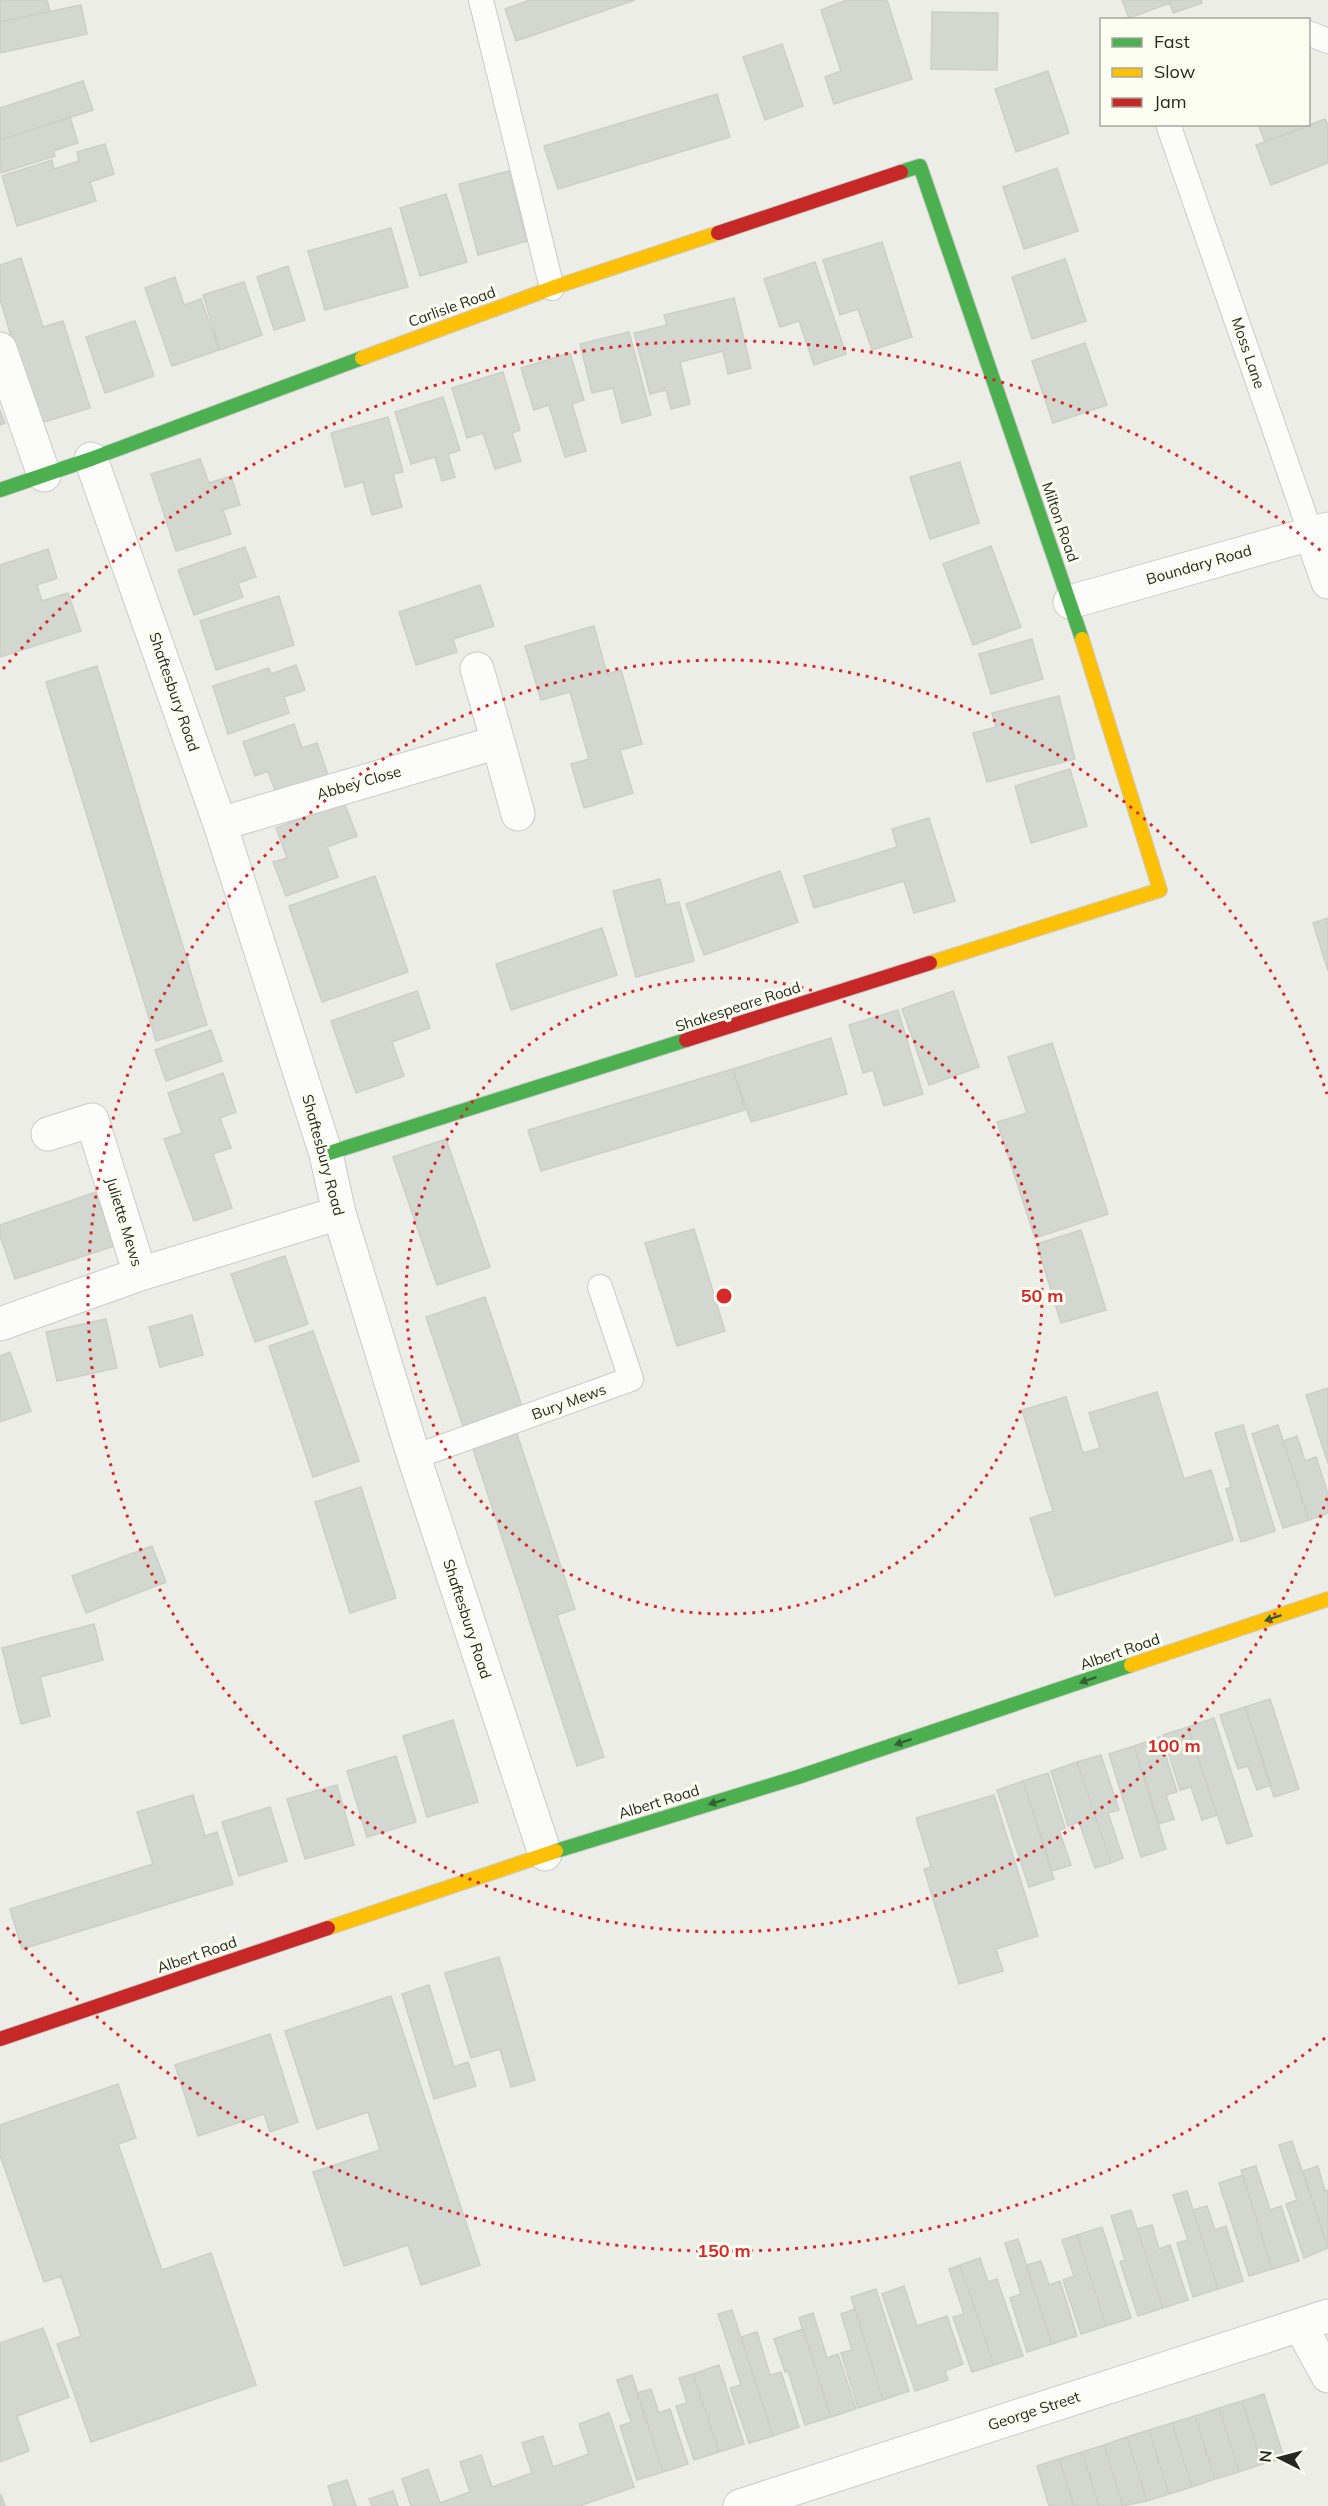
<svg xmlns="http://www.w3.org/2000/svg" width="1328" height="2506" viewBox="0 0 1328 2506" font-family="Mulish,sans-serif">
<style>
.building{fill:#d2d7cf;stroke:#cccec9;stroke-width:1.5}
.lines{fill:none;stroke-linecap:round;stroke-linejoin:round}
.lane-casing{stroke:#cacbc5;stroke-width:26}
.street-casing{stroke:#cacbc5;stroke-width:35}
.fast-casing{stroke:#cacbc5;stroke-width:16}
.slow-casing{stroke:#cacbc5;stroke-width:16}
.jam-casing{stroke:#cacbc5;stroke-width:16}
.lane{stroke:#fcfcfb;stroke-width:24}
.street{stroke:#fcfcfb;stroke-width:33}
.fast{stroke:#4caf50;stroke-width:14}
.slow{stroke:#ffc107;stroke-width:14}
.jam{stroke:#c62828;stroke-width:14}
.oneway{fill:#365e35}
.ring{fill:none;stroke:#d62828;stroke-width:3;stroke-dasharray:3 6}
.labels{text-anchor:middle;stroke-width:6;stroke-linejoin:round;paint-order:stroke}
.street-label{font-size:15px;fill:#272823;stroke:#fbfef0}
.centre{fill:#d62828;stroke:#fbfef0;stroke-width:3}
.ring-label{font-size:18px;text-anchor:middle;font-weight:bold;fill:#d62828;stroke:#fbfef0;stroke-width:6;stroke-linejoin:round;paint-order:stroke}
</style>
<rect width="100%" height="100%" fill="#ecede6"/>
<path class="building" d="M0 0H47L50 11 0 22Z
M530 0H635L516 41 505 9Z
M847 0H887L912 79 834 104 825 77 841 71 821 10Z
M1122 0H1169L1170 3 1129 18Z
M1169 0H1201L1202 3 1173 13Z
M81 5 87 34 0 53V22Z
M932 12 998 13 997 70 931 69Z
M782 44 803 106 765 120 743 57Z
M1048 71 1069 133 1016 152 995 89Z
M83 81 93 110 0 140V108Z
M717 94 730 137 558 189 544 146Z
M70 117 78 143 53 151 55 156 1 173 0 140Z
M1325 119 1328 126V163L1271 185 1256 145Z
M1258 124H1302L1303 128 1265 142Z
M105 144 114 174 90 182 96 201 17 226 2 176 52 160 54 169 79 161 77 152Z
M1057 168 1078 231 1024 249 1003 187Z
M509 171 527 241 478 255 459 184Z
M446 194 467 262 420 276 400 208Z
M391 228 408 287 325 310 308 251Z
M882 242 912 337 872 350 858 309 840 315 823 260Z
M21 258 43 327 63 321 90 408 37 424 0 299V265Z
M1065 259 1086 321 1032 339 1012 277Z
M815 262 846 354 814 365 799 321 780 327 764 279Z
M288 266 305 320 274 330 257 277Z
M175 277 184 305 201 299 219 350 172 366 145 288Z
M244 282 262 335 220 350 203 295Z
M734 298 751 368 728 374 723 351 680 362 690 404 671 409 666 390 650 394 634 333 667 325 664 315Z
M135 321 154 376 105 393 86 337Z
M629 332 651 415 622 423 613 388 592 393 580 344Z
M1085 343 1107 405 1053 423 1032 361Z
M570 353 584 400 572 404 586 451 565 457 549 405 534 410 521 368Z
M503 372 520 430 512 433 521 461 495 469 483 433 467 438 452 388Z
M443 397 460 450 448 454 455 477 442 481 435 457 411 464 395 412Z
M0 410 5 423 0 425Z
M388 417 403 472 393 474 402 507 372 515 363 482 345 487 331 433Z
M200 459 209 483 231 476 240 505 223 510 231 534 176 551 151 474Z
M960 462 979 523 930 539 910 477Z
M991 546 1021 627 973 645 943 564Z
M245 547 256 577 238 583 243 597 194 615 178 570Z
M48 549 57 578 37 585 42 601 68 593 81 631 0 657V565Z
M480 585 494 626 453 639 457 652 416 665 399 612Z
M279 596 294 645 216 670 200 621Z
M594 626 607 674 621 670 642 744 620 750 633 793 584 808 571 764 589 759 570 692 541 700 525 646Z
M1032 639 1043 679 991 694 979 654Z
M296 665 305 690 284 697 289 713 228 734 213 686 269 668 271 674Z
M97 666 207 1025 156 1041 46 682Z
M1059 696 1075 759 987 782 973 733 996 727 992 713Z
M294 724 302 748 317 743 329 778 277 796 268 771 255 776 243 742Z
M1070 769 1087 826 1031 843 1015 786Z
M344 802 357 836 327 847 338 877 286 896 273 862 287 858 276 828Z
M929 818 955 901 914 913 904 881 814 908 804 876 897 847 892 829Z
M780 871 798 922 704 955 686 904Z
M375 876 408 972 322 1002 289 906Z
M660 879 666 905 679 902 694 961 636 977 613 891Z
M1328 918V971L1313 923Z
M602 928 617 975 511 1010 496 964Z
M417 991 430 1028 392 1042 404 1076 356 1093 331 1021Z
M953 991 979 1067 929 1085 902 1009Z
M898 1010 923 1094 884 1106 873 1070 863 1073 849 1025Z
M211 1030 222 1061 166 1081 155 1050Z
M831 1038 847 1094 751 1122 733 1069Z
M1052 1043 1108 1214 1035 1238 997 1122 1027 1113 1008 1057Z
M733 1069 745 1110 541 1171 528 1130Z
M223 1073 236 1112 220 1118 231 1148 213 1154 232 1208 194 1221 164 1139 182 1133 168 1093Z
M446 1139 490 1267 437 1285 393 1157Z
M96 1192 114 1246 15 1279 0 1236V1225Z
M694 1229 725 1331 677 1346 645 1243Z
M1081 1230 1106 1310 1061 1323 1037 1244Z
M285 1256 308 1324 255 1342 231 1274Z
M485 1297 522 1406 463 1426 426 1317Z
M192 1315 203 1355 160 1367 149 1327Z
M106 1319 117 1368 57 1381 46 1332Z
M313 1331 359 1461 313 1477 269 1346Z
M10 1352 31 1411 0 1422V1356Z
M1328 1388V1464L1306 1395Z
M1157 1392 1184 1479 1211 1470 1233 1540 1055 1596 1030 1518 1053 1511 1022 1410 1066 1397 1083 1453 1100 1448 1089 1413Z
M1243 1425 1275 1531 1241 1542 1226 1489 1231 1487 1215 1433Z
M1278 1425 1309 1520 1283 1528 1252 1434Z
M516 1431 575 1609 557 1615 604 1757 577 1766 472 1446Z
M1297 1436 1305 1461 1316 1457 1328 1494V1513L1309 1520 1283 1441Z
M361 1487 396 1598 350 1613 315 1502Z
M152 1546 166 1582 86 1613 72 1576Z
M94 1624 103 1660 40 1677 50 1716 21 1724 2 1648Z
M1270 1699 1299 1789 1274 1797 1245 1707Z
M1245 1707 1271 1785 1257 1790 1248 1766 1238 1769 1220 1715Z
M1214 1718 1252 1836 1227 1844 1188 1727Z
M453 1720 478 1802 427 1817 403 1736Z
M1188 1727 1217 1815 1202 1820 1191 1787 1180 1790 1163 1735Z
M1160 1737 1177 1792 1166 1795 1174 1819 1159 1824 1134 1746Z
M1134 1746 1166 1849 1141 1857 1109 1754Z
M1101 1755 1119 1810 1108 1813 1123 1858 1111 1863 1077 1762Z
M396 1756 416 1822 367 1837 347 1771Z
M1077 1762 1111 1863 1095 1868 1079 1822 1068 1826 1051 1771Z
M1048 1773 1065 1828 1059 1830 1071 1865 1052 1871 1023 1781Z
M1023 1781 1054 1879 1029 1887 997 1790Z
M337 1785 354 1845 305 1859 287 1799Z
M193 1795 205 1836 217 1832 233 1884 22 1949 10 1909 153 1864 137 1812Z
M994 1795 1038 1936 996 1949 1003 1971 959 1984 924 1869 931 1867 916 1818Z
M270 1807 287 1861 239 1876 222 1822Z
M499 1957 535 2080 511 2087 500 2049 471 2058 445 1973Z
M429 1985 454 2067 468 2062 476 2086 434 2099 402 1994Z
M391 1996 480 2265 421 2285 408 2245 344 2266 313 2172 380 2150 368 2112 317 2129 285 2031Z
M270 2034 298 2122 270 2132 264 2114 198 2136 175 2065Z
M118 2084 136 2138 118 2144 162 2270 211 2253 256 2385 91 2442 57 2344 81 2336 61 2276 44 2282 0 2155V2125Z
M1292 2141 1328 2248 1304 2258 1286 2204 1297 2200 1279 2145Z
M1256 2166 1270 2210 1281 2206 1299 2261 1272 2269 1241 2170Z
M1318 2166 1325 2191 1328 2190V2248L1303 2171Z
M1243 2175 1272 2269 1249 2276 1219 2183Z
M1187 2191 1218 2289 1193 2297 1177 2243 1188 2240 1173 2195Z
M1207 2206 1215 2230 1226 2226 1243 2281 1218 2289 1193 2210Z
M1131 2210 1163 2308 1138 2316 1120 2262 1125 2260 1111 2216Z
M1152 2225 1159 2249 1170 2245 1188 2300 1163 2308 1137 2229Z
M1102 2227 1131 2318 1106 2326 1077 2235Z
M1077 2235 1106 2326 1081 2334 1063 2280 1074 2276 1062 2240Z
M1018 2239 1052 2344 1027 2352 1010 2298 1021 2294 1005 2243Z
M980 2258 988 2282 997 2279 1023 2356 994 2365 960 2265Z
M1041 2261 1049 2285 1060 2281 1077 2336 1052 2344 1026 2265Z
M960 2265 994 2365 972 2372 953 2317 964 2314 949 2269Z
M904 2286 917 2326 947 2316 963 2364 945 2371 948 2380 915 2391 882 2294Z
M876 2289 909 2391 883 2400 851 2297Z
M855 2309 883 2400 858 2408 841 2353 852 2350 841 2314Z
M732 2310 773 2436 749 2443 730 2388 741 2385 718 2314Z
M813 2313 827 2358 838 2354 856 2409 831 2417 799 2318Z
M43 2328 69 2397 17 2416 29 2451 0 2462V2343Z
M803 2329 831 2417 805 2425 788 2371 785 2372 774 2339Z
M757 2332 770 2375 781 2372 799 2427 773 2436 741 2337Z
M719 2365 744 2444 719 2452 693 2374Z
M693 2374 719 2452 694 2460 676 2406 687 2403 679 2378Z
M632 2375 663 2472 637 2480 620 2426 631 2422 617 2380Z
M651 2389 659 2413 670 2409 688 2464 663 2472 637 2393Z
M1264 2394 1284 2458 1262 2464 1242 2401Z
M1242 2401 1262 2464 1239 2472 1219 2408Z
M1219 2408 1239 2472 1215 2479 1195 2416Z
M609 2413 634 2487 579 2506H411L402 2479 428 2469 440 2503 470 2492 460 2462 481 2455 492 2487 532 2473 522 2443 543 2436 553 2467 589 2454 579 2424Z
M1195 2416 1215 2479 1192 2487 1172 2423Z
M1172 2423 1192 2487 1169 2494 1149 2430Z
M1149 2430 1169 2494 1147 2501 1127 2437Z
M1127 2437 1147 2501 1123 2506 1104 2445Z
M1104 2445 1123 2506H1099L1082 2452Z
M1082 2452 1099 2506H1074L1059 2459Z
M1059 2459 1074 2506H1049L1037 2466Z
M347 2480 356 2506H334L328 2486Z
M393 2491 398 2506H372L369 2499Z
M1 2494 5 2506H0Z"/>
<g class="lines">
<g class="lane-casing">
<path id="lane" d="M481 0 552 288
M1308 33 1328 41
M1168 124 1311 534
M414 1457 631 1379 600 1287"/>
</g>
<g class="street-casing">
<path id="street" d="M0 349 44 475
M91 459 220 824 326 1154 339 1213 414 1457 545 1854
M1311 534 1328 582
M1070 602 1328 529
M498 742 518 814
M220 824 498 742 477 669
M48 1134 92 1120 140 1274 339 1213
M0 1324 140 1274
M1300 2325 1328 2376
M740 2506 1328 2316"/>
</g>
<g class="fast-casing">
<path id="fast" d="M901 172 920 166 1082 639
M0 490 91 459 362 358
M326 1154 686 1040
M556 1851 798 1777 1131 1665"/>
</g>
<g class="slow-casing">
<path id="slow" d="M362 358 552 288 718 233
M930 963 1160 890 1082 639
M1131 1665 1328 1599
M328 1928 556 1851"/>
</g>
<g class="jam-casing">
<path id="jam" d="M718 233 901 172
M686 1040 930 963
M0 2039 328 1928"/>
</g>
<use href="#lane" class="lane"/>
<use href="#street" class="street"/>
<use href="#fast" class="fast"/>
<use href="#slow" class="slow"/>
<use href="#jam" class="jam"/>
</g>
<defs><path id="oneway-solid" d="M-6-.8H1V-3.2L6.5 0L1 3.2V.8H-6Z" transform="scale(1.5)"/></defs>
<g class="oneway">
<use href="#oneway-solid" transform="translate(1273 1618) rotate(161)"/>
<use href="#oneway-solid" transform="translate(1088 1680) rotate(161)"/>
<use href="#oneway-solid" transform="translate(903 1742) rotate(161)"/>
<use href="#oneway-solid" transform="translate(717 1802) rotate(163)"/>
</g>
<g class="ring">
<circle cx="724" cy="1296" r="318"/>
<path d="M1327 1498A636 636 0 1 1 1327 1094"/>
<path d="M1325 2038A955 955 0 0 1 3 1923M3 669A955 955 0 0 1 1325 554"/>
</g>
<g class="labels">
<g class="street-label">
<text transform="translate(452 307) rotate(-20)" y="5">Carlisle Road</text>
<text transform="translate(1248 353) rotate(71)" y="5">Moss Lane</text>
<text transform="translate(1060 522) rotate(71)" y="5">Milton Road</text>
<text transform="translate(1199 565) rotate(-16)" y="5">Boundary Road</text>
<text transform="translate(174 692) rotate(71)" y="5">Shaftesbury Road</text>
<text transform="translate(359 783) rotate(-16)" y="5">Abbey Close</text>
<text transform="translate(738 1007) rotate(-18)" y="5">Shakespeare Road</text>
<text transform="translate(323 1155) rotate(75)" y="5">Shaftesbury Road</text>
<text transform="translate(124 1222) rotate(73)" y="5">Juliette Mews</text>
<text transform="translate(569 1402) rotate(-20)" y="5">Bury Mews</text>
<text transform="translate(467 1619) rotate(72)" y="5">Shaftesbury Road</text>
<text transform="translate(1120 1652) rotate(-19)" y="5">Albert Road</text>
<text transform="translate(659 1802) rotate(-17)" y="5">Albert Road</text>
<text transform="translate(197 1955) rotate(-19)" y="5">Albert Road</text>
<text transform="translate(1034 2411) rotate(-18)" y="5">George Street</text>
</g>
</g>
<circle cx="724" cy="1296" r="9" class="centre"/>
<g class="ring-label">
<text x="1042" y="1302">50 m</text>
<text x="1174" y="1752">100 m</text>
<text x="724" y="2257">150 m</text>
</g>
<rect x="1100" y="18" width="210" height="108" fill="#fbfef0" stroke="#a6a89e" stroke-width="1.5"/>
<rect x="1112" y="38" width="30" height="9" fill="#4caf50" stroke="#a6a89e" stroke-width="1.5"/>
<text x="1154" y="48" font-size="18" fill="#272823">Fast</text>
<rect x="1112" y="68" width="30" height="9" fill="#ffc107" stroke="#a6a89e" stroke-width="1.5"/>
<text x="1154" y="78" font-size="18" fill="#272823">Slow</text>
<rect x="1112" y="98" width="30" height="9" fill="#c62828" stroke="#a6a89e" stroke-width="1.5"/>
<text x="1154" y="108" font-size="18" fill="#272823">Jam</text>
<g transform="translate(1280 2458) rotate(276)" stroke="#fbfef0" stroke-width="4.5" paint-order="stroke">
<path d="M0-4.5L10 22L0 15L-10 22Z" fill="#272823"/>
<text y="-9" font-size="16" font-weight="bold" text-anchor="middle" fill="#272823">N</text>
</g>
</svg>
